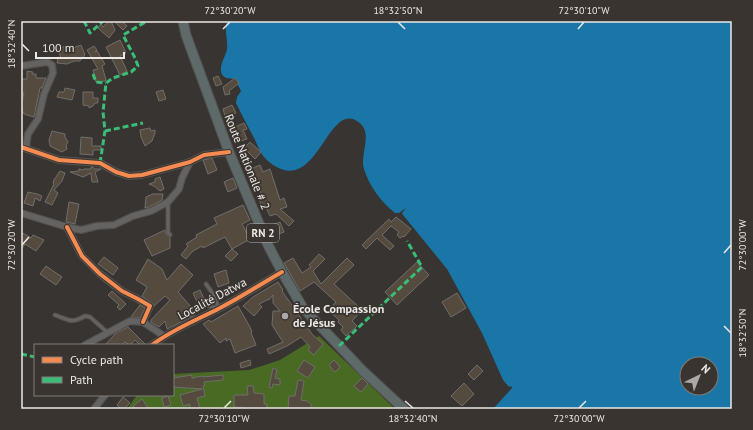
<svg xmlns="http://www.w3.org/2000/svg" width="753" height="430" viewBox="0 0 753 430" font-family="'PT Sans',sans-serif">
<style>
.forest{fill:#486a22}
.water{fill:#1976a7;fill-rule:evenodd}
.building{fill:#554a3e;stroke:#706e6c}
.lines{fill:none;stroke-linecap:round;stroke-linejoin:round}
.lane-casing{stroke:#54514f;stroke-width:5}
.street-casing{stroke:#54514f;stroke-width:8}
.primary-casing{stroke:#54514f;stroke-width:11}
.lane{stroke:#656361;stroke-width:3}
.street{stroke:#656361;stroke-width:5.5}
.primary{stroke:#5e696a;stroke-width:9}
.quiet{stroke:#3abd76;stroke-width:3;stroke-dasharray:6 3;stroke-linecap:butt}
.cycleway-casing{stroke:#39342f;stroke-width:6}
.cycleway{stroke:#f68b52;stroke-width:4}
.ticks{fill:none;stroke:#ebe8e6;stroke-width:1.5}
.poi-dot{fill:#aca9a7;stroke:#39342f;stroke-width:1.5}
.labels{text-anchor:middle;stroke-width:3.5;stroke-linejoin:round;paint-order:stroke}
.shield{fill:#39342f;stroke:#b6b2af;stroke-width:1}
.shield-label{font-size:11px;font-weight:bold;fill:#ebe8e6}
.street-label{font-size:12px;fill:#ebe8e6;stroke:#39342f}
.poi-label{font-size:12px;font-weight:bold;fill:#ebe8e6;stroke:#39342f;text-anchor:start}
.neatline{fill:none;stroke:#ebe8e6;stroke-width:1.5}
.ticks-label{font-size:10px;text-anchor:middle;fill:#ebe8e6}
</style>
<rect width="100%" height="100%" fill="#373431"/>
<path class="forest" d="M319 336 395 409H127L137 395H173V374L249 370 280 360Z"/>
<path class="water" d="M227 21H732V409H493L512 388 511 386 509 387 503 380 482 333 447 269 403 215 402 213 406 208 399 213H395C382 203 369 186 364 169 359 154 375 132 357 121 330 104 319 179 284 170 277 168 269 163 264 157 260 152 257 144 254 138 248 127 242 115 236 103L237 97 241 91 235 79 226 78C223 76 221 74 221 71 220 63 226 56 227 49 228 40 224 30 227 21ZM687 364H711V388H687Z"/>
<path class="building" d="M109 21H111L115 30 109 38 98 28 101 24 103 27Z
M114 21H122L127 26 123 30Z
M120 40 126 53 120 56 127 71 120 75 106 47Z
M68 45 70 49 81 45 85 55 80 61H74L67 64 57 63 58 57 61 58 58 49Z
M94 46 97 50 95 52 97 51 105 64 102 66 106 80 105 81 96 82 93 70 98 69 87 50Z
M27 71 33 72 32 74H36V78H46L42 88H40L34 117 27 115 23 113 21 106 24 93H21V79H27Z
M218 76 222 84 216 86 213 78Z
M235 78 239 83 229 91 230 94 225 95 223 87Z
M65 88 75 90 72 100 57 97 59 92H64Z
M163 90 166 99 159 101 156 92Z
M83 92H93V98H98V103H95L93 106 89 108V106L83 105Z
M232 105 236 113 225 116 223 109Z
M244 123 247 129 243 130 247 139 241 141 235 127Z
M150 128 151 131 155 130V133L152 141 145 146 141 137 140 130Z
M52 131 65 134V137L68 142 66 145 67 149 62 152 50 146 49 140Z
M81 137 92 138V146H101V150H93V155L80 154Z
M250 142 261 152 255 159 244 148Z
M212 158 217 170 208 174 203 160Z
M260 165 263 172 270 169 280 200 284 198 287 207 280 209 294 221 289 226 276 214 270 216 265 205 261 206 259 197 262 196 258 185 255 186 248 170Z
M91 167H93L94 169H101L95 172 98 182H92L91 173 83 177 70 172 79 171V169L83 170 84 169H91Z
M60 171 65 173 62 181 54 190 58 193 52 205 45 202 54 184 53 183 54 180Z
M160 177 164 189 160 191 154 186 149 184 155 182V179Z
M233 178 237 188 228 192 224 182Z
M28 192 37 194 42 196 40 201 35 198 33 206 24 203Z
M153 194H163L162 200 149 207 145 208 146 197Z
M69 202 79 204 75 224 66 222Z
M243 205 250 220 242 224 250 239 232 249 225 237 203 248 202 246 193 251 186 259 181 255 188 246 186 244 197 237 196 235 217 224 214 218Z
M396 217 411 229 404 237 403 236 400 238 397 235 399 232 391 226 382 235 394 246 390 250 377 238 366 249 362 245 389 219 391 222Z
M280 222 284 232 276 235 273 225Z
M165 230 166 234 170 238V248L152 256 144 240Z
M21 232 31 238 33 235 44 240 36 251 25 244 21 250Z
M232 249 238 254 231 261 225 256Z
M319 254 325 259 313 271 321 284 347 258 354 265 334 284 362 310 352 321 357 326 346 336 341 330 343 327 338 322 339 320 328 310 336 302 314 282 300 291 284 263 293 258 302 273 311 267 309 265Z
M104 257 118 268 113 275 98 264Z
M148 259 162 269 167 280 181 264 193 275 178 292 191 307 195 315 167 329 165 321 159 327 151 322V320L170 300 165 296 154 306 152 303 142 296 147 287 136 280Z
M417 262 429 275 397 305 385 292Z
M46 266 62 277 56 285 40 274Z
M226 270 229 283 218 287 214 274Z
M278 282 283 290 282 291 312 334 323 344 314 355 308 350 310 347 301 337 287 346 269 354 267 349 283 342 272 325 273 311H280L273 303V295L269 300V299L259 304 262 307 254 316 243 306 253 297Z
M200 290 204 299 197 302 193 293Z
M112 291 126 304 120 310 117 307 119 305 108 295Z
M457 293 466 308 451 317 442 302Z
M140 305 145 308 140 318 131 317Z
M238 306 250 327 252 332 251 333 256 345 235 353 230 339 226 341V338L220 343 203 324 209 320 211 322Z
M128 327 146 345H140L135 340 130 345 125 342 122 345H105L116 333Z
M250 360 251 365 241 368 240 363Z
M304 360 315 367 308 378 297 371Z
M334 360 340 367 335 372 329 365Z
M477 365 483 371 474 380 468 374Z
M273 368 277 370 275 378 280 379V385L273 384 272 388 269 387Z
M192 375V378L202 376 203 377 223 375V380L204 382 205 385 203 386 205 396 197 398 200 409H190V404L183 406 180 395 202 389 173 387V378Z
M362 378 368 384 361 392 354 386Z
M298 380 304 381 301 400 307 401 312 405 309 409H288L289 396H295Z
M464 383 474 394 462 406 451 396Z
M247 386H253L254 393 264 394V404H267V409H245V408L234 407V395H248Z
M168 396 171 405 164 407 162 398Z
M123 397 130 403 124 409H121L117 405Z
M142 399 146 405 149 409H136L133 406Z"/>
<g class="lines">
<g class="lane-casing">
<path id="lane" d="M168 202V232L170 235
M206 284 211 291 219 308
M200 304 218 308
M55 315C69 320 71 324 85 316L90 317 107 332"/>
</g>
<g class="street-casing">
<path id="street" d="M21 66 47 62 52 65 53 73 44 94 38 119 28 134 26 148
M21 147 59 160 100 163 116 172 129 176 142 175 190 162 204 155 229 152
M21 213 67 227 81 230 97 226 114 225 133 216 151 211 168 202 179 189 182 178 190 162
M67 227 82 256 100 274 122 291 138 299 150 306 143 322
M85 345 130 321 143 322 164 336
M152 345C173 329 197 320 220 308 241 297 261 284 282 272
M94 409 105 395"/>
</g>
<g class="primary-casing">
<path id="primary" d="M183 21 186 35 229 152 268 245 282 272 303 308 363 371 404 409"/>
</g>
<use href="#lane" class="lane"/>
<use href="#street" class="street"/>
<use href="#primary" class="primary"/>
<path class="quiet" d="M84 21 90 33 103 21
M93 74 96 82 106 83
M105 131 143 123
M100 163 105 131 103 112 106 83 113 78 131 72 138 66 135 58 123 35 147 21
M339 346 422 267 407 241
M21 354 35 357"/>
<g class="cycleway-casing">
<path id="cycleway" d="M21 147 59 160 100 163 116 172 129 176 142 175 190 162 204 155 229 152
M67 227 82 256 100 274 122 291 138 299 150 306 143 322
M152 345C173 329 197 320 220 308 241 297 261 284 282 272"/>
</g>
<use href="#cycleway" class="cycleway"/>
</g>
<path class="ticks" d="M398 22 405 29M223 29 230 22M578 29 584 22M22 44 29 51M22 245 29 237M724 253 731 245M724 326 731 333M405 401 413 408M224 408 231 401M579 408 586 401"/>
<circle class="poi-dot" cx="285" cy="316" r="4"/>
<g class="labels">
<rect class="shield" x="247" y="224" width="32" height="18" rx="3"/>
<g class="shield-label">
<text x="263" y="237">RN 2</text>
</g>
<g class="street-label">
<text transform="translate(247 162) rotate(68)" y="4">Route Nationale # 2</text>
<text transform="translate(212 299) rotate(-28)" y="4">Localité Datwa</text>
</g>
<g class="poi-label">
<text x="293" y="313">École Compassion<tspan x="293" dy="14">de Jésus</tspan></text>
</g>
</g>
<rect width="753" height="430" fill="none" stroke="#39342f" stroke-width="44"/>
<rect x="34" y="344" width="140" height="52" fill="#39342f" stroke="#807c78"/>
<rect x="42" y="357" width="20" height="6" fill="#f68b52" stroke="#807c78"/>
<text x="70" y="364" font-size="12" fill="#ebe8e6">Cycle path</text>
<rect x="42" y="377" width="20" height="6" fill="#3abd76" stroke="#807c78"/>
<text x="70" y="384" font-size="12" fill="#ebe8e6">Path</text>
<g transform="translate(699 376) rotate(43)"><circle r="19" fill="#39342f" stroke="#807c78"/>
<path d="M0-3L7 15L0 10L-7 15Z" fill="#aca9a7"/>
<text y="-6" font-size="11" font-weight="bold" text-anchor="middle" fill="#ebe8e6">N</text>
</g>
<path d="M36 52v6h88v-6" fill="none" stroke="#ebe8e6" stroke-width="2"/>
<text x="42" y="52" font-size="12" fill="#ebe8e6" stroke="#39342f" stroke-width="3" paint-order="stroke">100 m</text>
<rect x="22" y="22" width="709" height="386" class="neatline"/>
<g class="ticks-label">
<text x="230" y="14">72°30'20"W</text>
<text x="398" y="14">18°32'50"N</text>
<text x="584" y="14">72°30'10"W</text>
<text transform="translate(11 44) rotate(-90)" y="4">18°32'40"N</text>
<text transform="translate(11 245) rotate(-90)" y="4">72°30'20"W</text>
<text transform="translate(742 245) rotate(-90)" y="4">72°30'00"W</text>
<text transform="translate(742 333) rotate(-90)" y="4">18°32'50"N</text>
<text x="224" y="422">72°30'10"W</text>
<text x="413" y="422">18°32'40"N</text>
<text x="579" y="422">72°30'00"W</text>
</g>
</svg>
